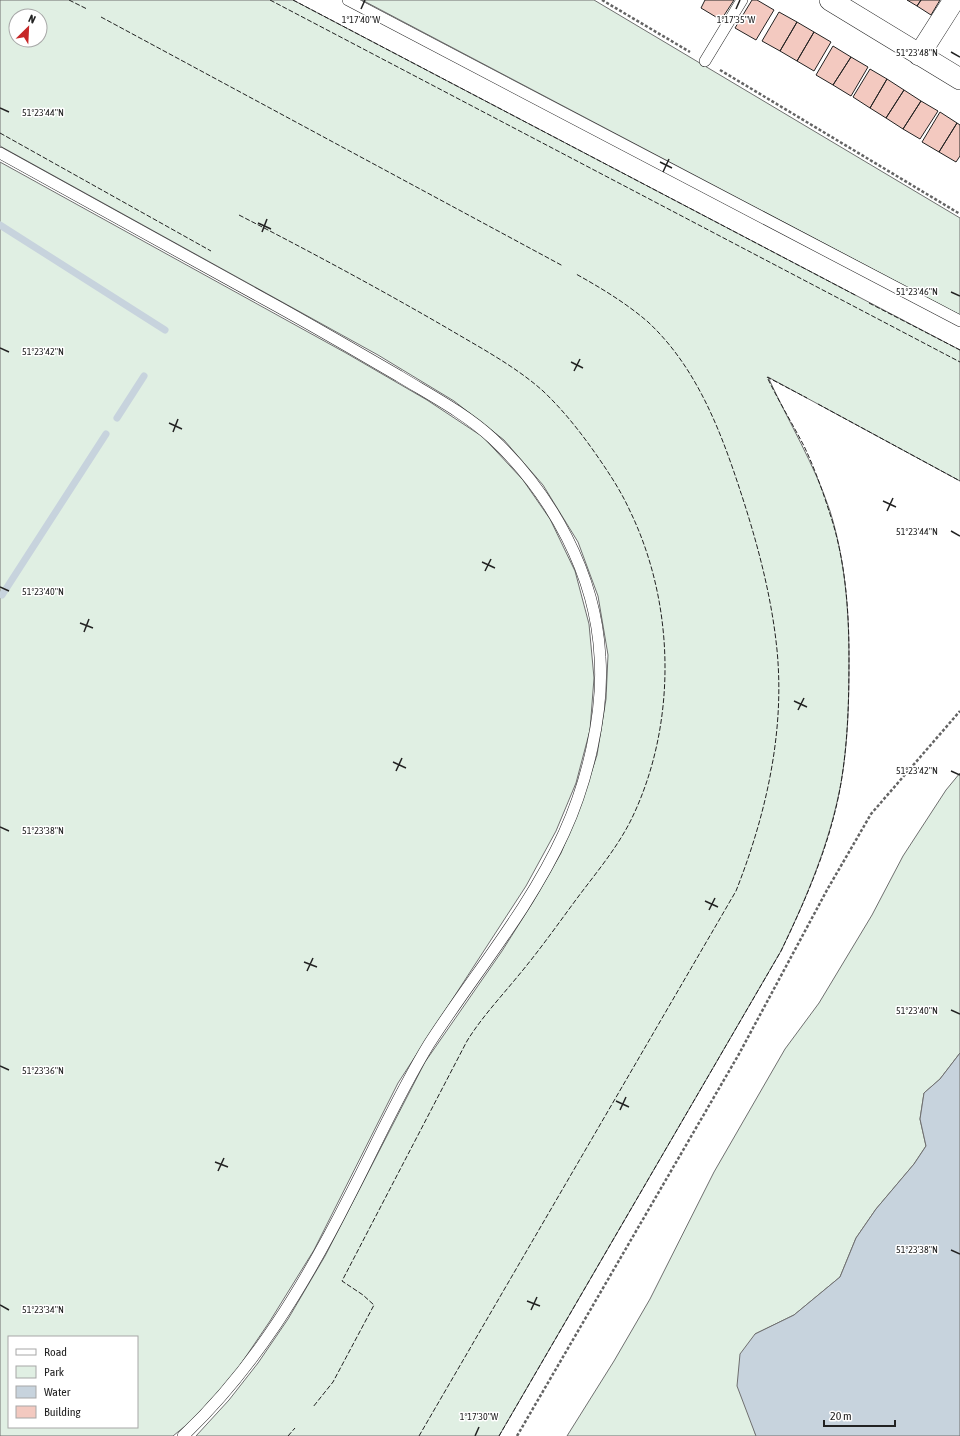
<svg xmlns="http://www.w3.org/2000/svg" width="960" height="1436" viewBox="0 0 960 1436" font-family="'Asap Condensed',sans-serif">
<style>
.green{fill:#e0efe3;stroke:#6f6f6f;fill-rule:evenodd}
.water{fill:#c7d3dd;stroke:#6f6f6f}
.lines{fill:none;stroke-linecap:round;stroke-linejoin:round}
.stream{stroke:#c7d3dd;stroke-width:7}
.building{fill:#f3c9c0;stroke:#222}
.service-casing{stroke:#222;stroke-width:12}
.minor-casing{stroke:#222;stroke-width:22}
.path{stroke:#646464;stroke-width:2.5;stroke-dasharray:3 2;stroke-linecap:butt}
.service{stroke:#fff;stroke-width:11}
.minor{stroke:#fff;stroke-width:21}
.fence{stroke:#222;stroke-width:1;stroke-dasharray:5 2;stroke-linecap:butt}
.ticks{fill:none;stroke:#222;stroke-width:1.5}
.ticks-label{font-size:10px;text-anchor:middle;fill:#222;stroke:#fff;stroke-width:3;stroke-linejoin:round;paint-order:stroke}
</style>
<rect width="100%" height="100%" fill="#fff"/>
<path class="green" d="M0 0H293L960 350V481L768 377C789 423 814 463 830 511 845 559 849 610 849 660 849 702 848 743 841 783 830 842 807 897 781 951L499 1436H196L229 1400 258 1363 288 1319 325 1256 425 1062 502 951 533 902 561 853 582 801 597 755 606 699 608 655 598 596 578 542 543 485 504 440 454 401 378 355 0 146ZM16 16H40V40H16Z
M362 0H594L960 218V315Z
M0 162 346 353 427 400 483 437 523 480 550 519 575 571 589 624 594 678 590 730 576 783 556 831 526 886 398 1083 314 1250 270 1321 232 1377 190 1422 173 1436H0ZM9 1337H137V1427H9Z
M960 773V1053L940 1079 924 1093 920 1119 926 1146 914 1164 876 1209 856 1238 840 1277 794 1315 755 1334 753 1426 756 1436H567L614 1361 650 1299 714 1172 785 1049 819 1003 872 915 903 856 946 790Z"/>
<path class="water" d="M960 1053V1436H756L737 1386 740 1354 755 1334 794 1315 840 1277 856 1238 876 1209 914 1164 926 1146 920 1119 924 1093 940 1079Z"/>
<g class="lines">
<path class="stream" d="M0 225 165 330
M117 418 144 376
M2 595 106 434"/>
</g>
<path class="building" d="M705 0H734L721 20 701 8Z
M752 0H757L774 10 756 40 735 28Z
M907 0H921L917 6Z
M921 0H940L931 15 917 6Z
M779 12 797 22 780 51 762 41Z
M797 22 814 32 797 61 780 51Z
M814 32 831 42 814 71 797 61Z
M833 46 851 57 833 85 816 75Z
M851 57 868 67 851 96 833 85Z
M870 69 887 79 870 108 853 97Z
M887 79 904 90 886 118 870 108Z
M904 90 921 101 903 129 886 118Z
M921 101 938 111 920 139 903 129Z
M940 112 957 123 939 152 922 142Z
M957 123 960 125V156L956 162 939 152Z"/>
<g class="lines">
<g class="service-casing">
<path id="service" d="M348 0 960 321
M705 61 742 0
M0 153C88 202 176 251 264 299 310 324 354 350 399 376 430 395 465 413 492 438 552 494 596 575 600 657 604 713 587 783 564 833 529 910 474 974 429 1044 399 1093 376 1145 349 1197 305 1284 255 1368 183 1436"/>
</g>
<g class="minor-casing">
<path id="minor" d="M830 0 960 79
M919 55 954 0"/>
</g>
<path class="path" d="M602 0 690 52
M720 70 960 214
M517 1436 739 1054 827 890 871 814 960 711"/>
<use href="#service" class="service"/>
<use href="#minor" class="minor"/>
<path class="fence" d="M69 0 87 9
M270 0 960 362
M293 0 857 296
M101 17 563 266
M0 133 211 251
M239 215C309 251 378 288 447 328 479 347 515 366 543 391 562 409 578 429 593 450 607 470 620 489 630 511 676 606 677 726 631 820 617 848 596 873 578 897 558 924 539 951 518 976 500 998 482 1017 467 1041L342 1281 363 1295 374 1305 333 1382 313 1407
M869 303 960 350
M818 404 960 481
M288 1436 295 1428
M419 1436 736 891C766 815 785 732 777 650 771 590 754 531 735 475 716 419 692 363 648 322 626 303 601 288 576 274
M499 1436 781 951C807 897 831 842 841 783 848 741 849 699 849 657 849 608 845 557 829 511 822 489 814 467 804 446 792 423 778 400 767 377L807 398"/>
</g>
<path class="ticks" d="M361 9 365 0M736 9 740 0M951 52 960 57M0 108 9 112M660 162 672 168M663 172 669 159M258 223 271 229M262 232 267 219M951 292 960 296M0 348 9 352M571 362 583 368M574 371 580 359M169 423 182 429M173 432 178 419M883 501 896 507M887 511 893 498M951 531 960 536M482 562 495 568M485 571 491 559M0 587 9 591M80 623 93 628M84 632 89 619M794 701 807 707M798 710 804 698M393 762 406 768M396 771 402 758M951 771 960 775M0 827 9 831M705 901 718 907M709 910 715 898M304 962 317 967M307 971 313 958M951 1010 960 1014M0 1066 9 1070M616 1101 629 1107M620 1110 626 1097M215 1162 228 1167M218 1171 224 1158M951 1250 960 1254M527 1301 540 1306M0 1305 9 1310M531 1310 537 1297M475 1436 479 1427"/>
<g class="ticks-label">
<text x="361" y="23">1°17'40"W</text>
<text x="736" y="23">1°17'35"W</text>
<text x="917" y="56">51°23'48"N</text>
<text x="43" y="116">51°23'44"N</text>
<text x="917" y="295">51°23'46"N</text>
<text x="43" y="355">51°23'42"N</text>
<text x="917" y="535">51°23'44"N</text>
<text x="43" y="595">51°23'40"N</text>
<text x="917" y="774">51°23'42"N</text>
<text x="43" y="834">51°23'38"N</text>
<text x="917" y="1014">51°23'40"N</text>
<text x="43" y="1074">51°23'36"N</text>
<text x="917" y="1253">51°23'38"N</text>
<text x="43" y="1313">51°23'34"N</text>
<text x="479" y="1420">1°17'30"W</text>
</g>
<rect x="8" y="1336" width="130" height="92" fill="#ffffff" stroke="#a7a7a7"/>
<rect x="16" y="1349" width="20" height="6" fill="#ffffff" stroke="#a7a7a7"/>
<text x="44" y="1356" font-size="12" fill="#222222">Road</text>
<rect x="16" y="1366" width="20" height="12" fill="#e0efe3" stroke="#a7a7a7"/>
<text x="44" y="1376" font-size="12" fill="#222222">Park</text>
<rect x="16" y="1386" width="20" height="12" fill="#c7d3dd" stroke="#a7a7a7"/>
<text x="44" y="1396" font-size="12" fill="#222222">Water</text>
<rect x="16" y="1406" width="20" height="12" fill="#f3c9c0" stroke="#a7a7a7"/>
<text x="44" y="1416" font-size="12" fill="#222222">Building</text>
<g transform="translate(28 28) rotate(24)"><circle r="19" fill="#ffffff" stroke="#a7a7a7"/>
<path d="M0-3L7 15L0 10L-7 15Z" fill="#c62828"/>
<text y="-6" font-size="11" font-weight="bold" text-anchor="middle" fill="#222222">N</text>
</g>
<path d="M824 1420v6h71v-6" fill="none" stroke="#222222" stroke-width="2"/>
<text x="830" y="1420" font-size="12" fill="#222222" stroke="#ffffff" stroke-width="3" paint-order="stroke">20 m</text>
</svg>
